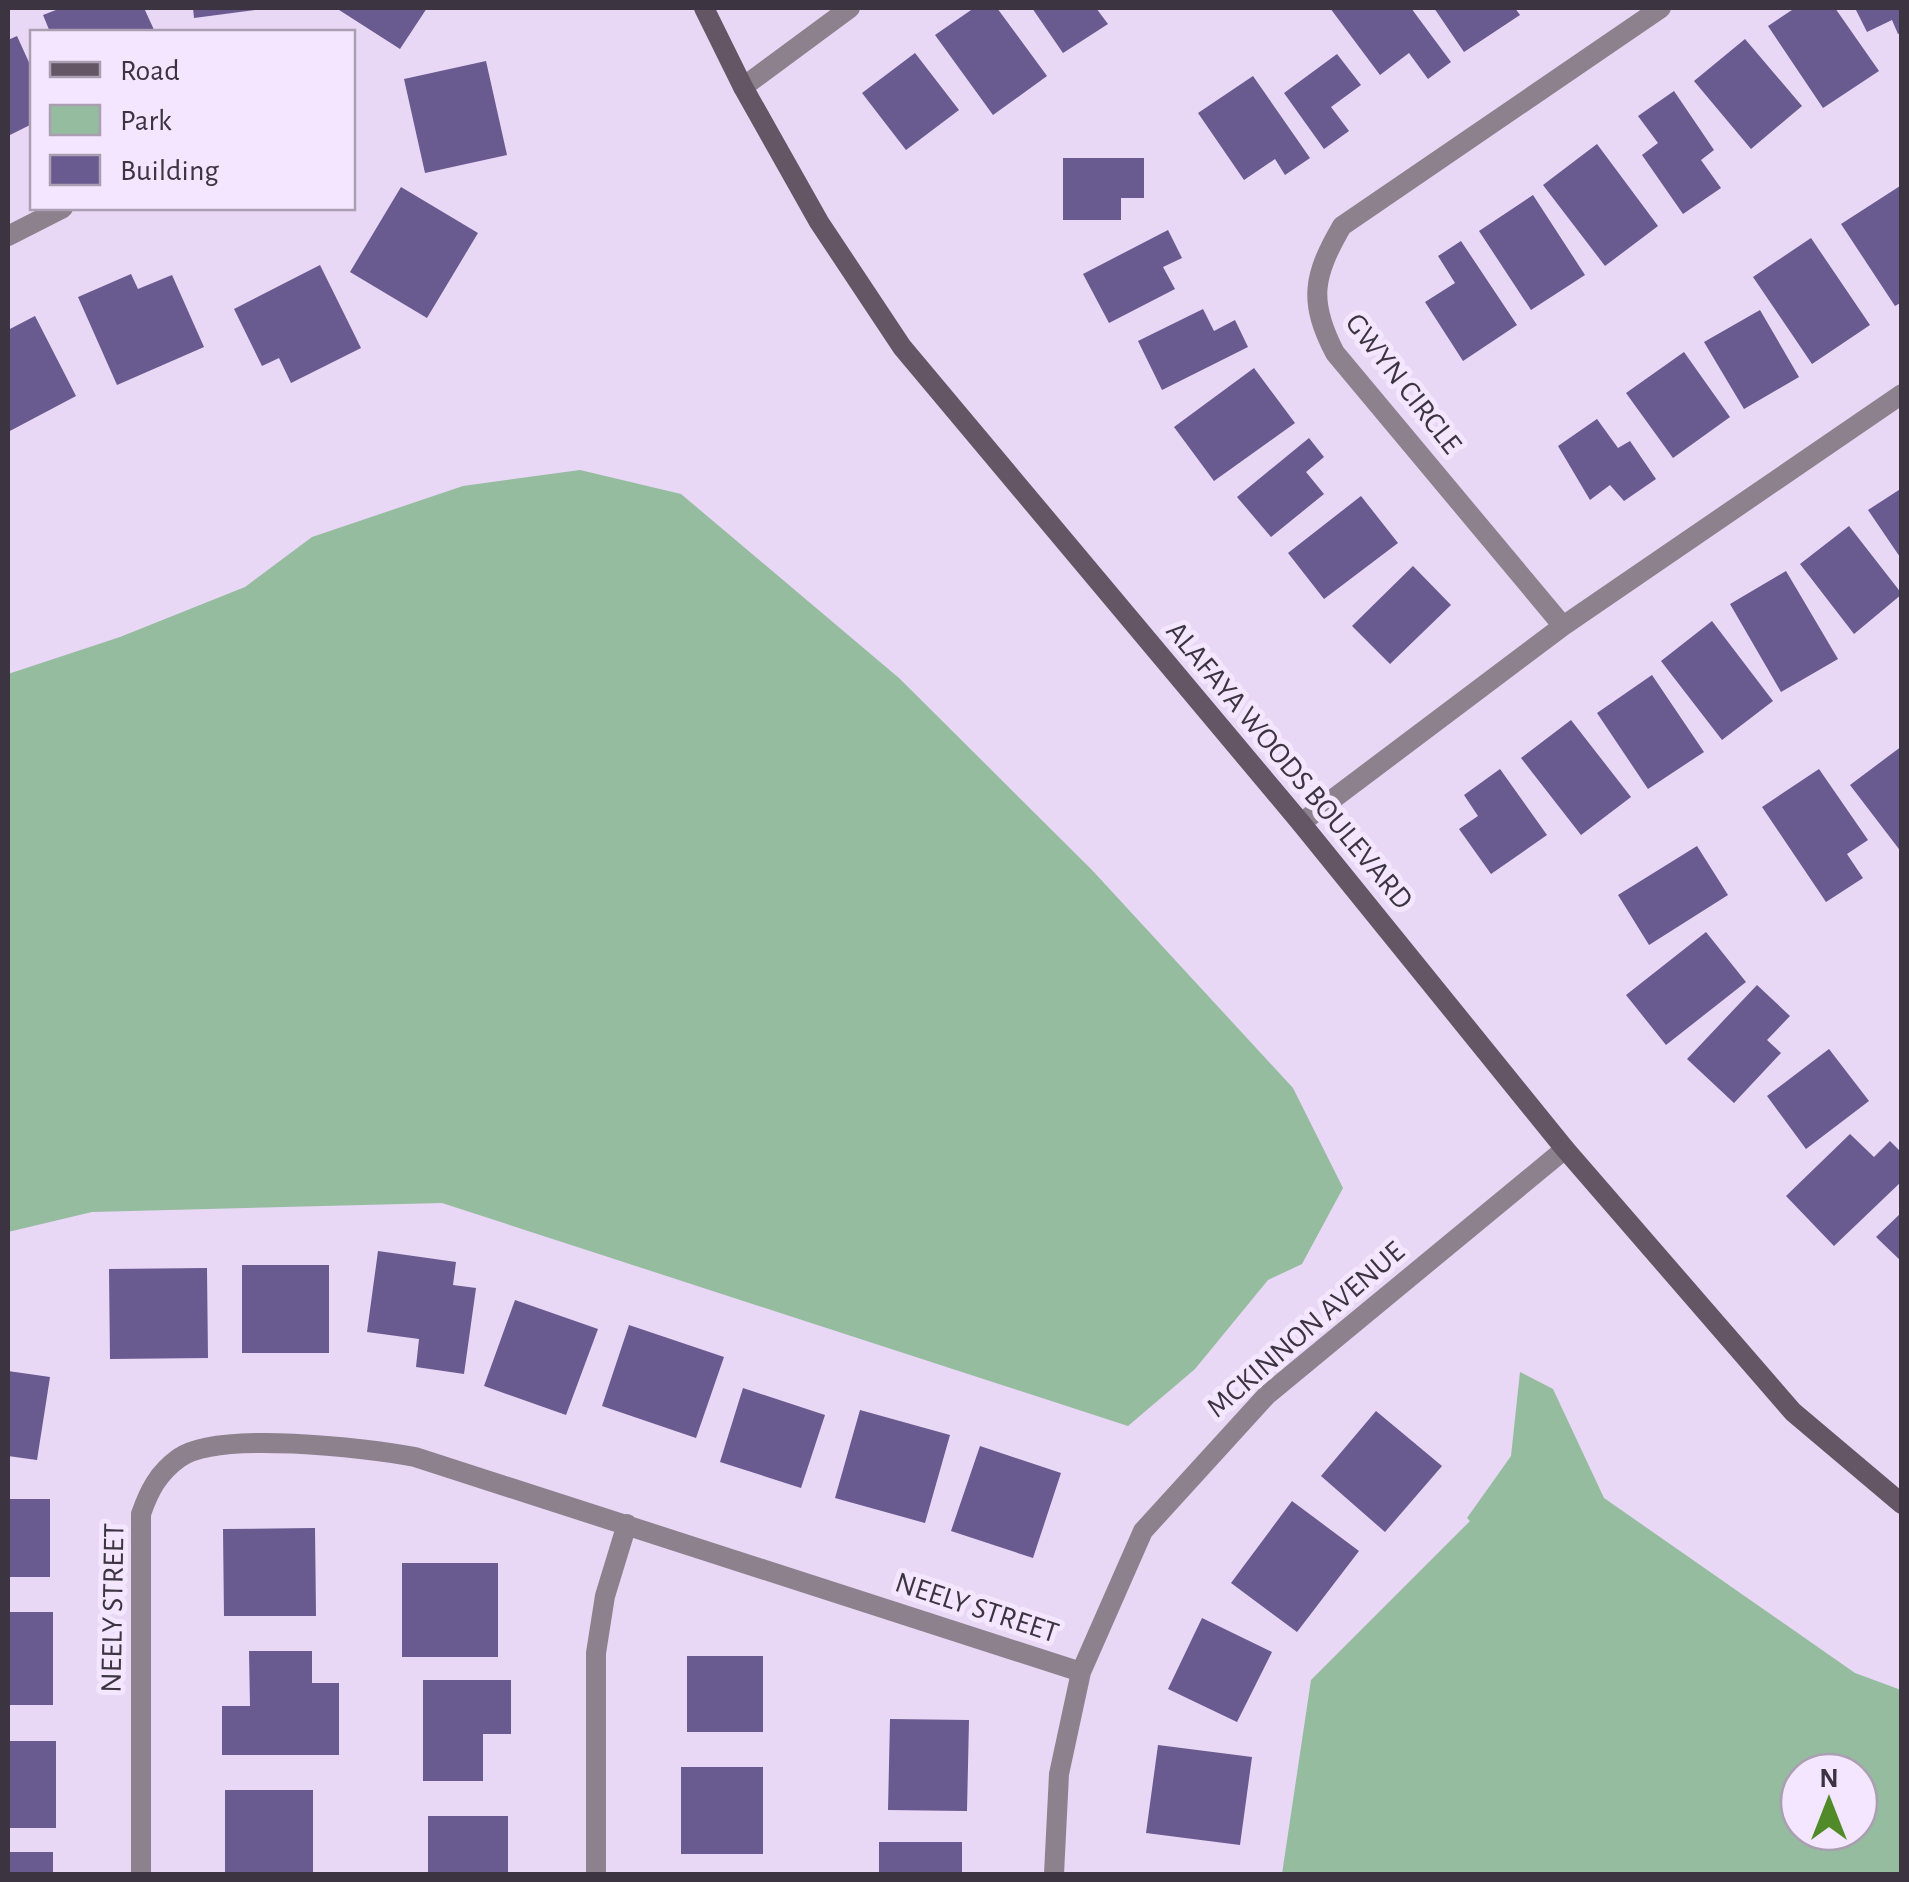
<svg xmlns="http://www.w3.org/2000/svg" width="1909" height="1882" viewBox="0 0 1909 1882" font-family="'Alegreya Sans',sans-serif">
<style>
.green{fill:#95bc9f;fill-rule:evenodd}
.building{fill:#695a8f}
.lines{fill:none;stroke-linecap:round;stroke-linejoin:round}
.street{stroke:#8c818c;stroke-width:20}
.secondary{stroke:#655665;stroke-width:20}
.labels{text-anchor:middle;stroke-width:10;stroke-linejoin:round;paint-order:stroke}
.street-label{font-size:30px;fill:#3c3541;stroke:#f3e6fe}
</style>
<rect width="100%" height="100%" fill="#e8d7f5"/>
<path class="green" d="M580 470 681 494 899 678 1092 870 1293 1088 1343 1188 1302 1264 1268 1280 1195 1369 1128 1426 442 1203 92 1212 8 1232V674L120 637 245 587 312 537 463 486Z
M1520 1372 1553 1389 1604 1498 1855 1673 1901 1690V1874H1282L1311 1680 1470 1521 1467 1518 1511 1456ZM1799 1772H1859V1832H1799Z"/>
<path class="building" d="M61 8H144L155 32H50L43 15Z
M193 8H255V10L194 18Z
M336 8H427L400 49Z
M974 8H997L1047 76 993 115 935 35Z
M1032 8H1096L1108 24 1063 53Z
M1330 8H1411L1451 62 1428 79 1409 53 1380 75Z
M1434 8H1515L1520 15 1464 52Z
M1795 8H1835L1879 71 1823 108 1768 26Z
M1855 8H1902V33L1898 34 1892 20 1867 32Z
M17 36 32 69V124L8 136V40Z
M1745 39 1802 106 1751 149 1694 81Z
M915 53 959 110 906 150 862 93Z
M1337 54 1361 85 1331 107 1349 131 1324 149 1284 93Z
M486 61 507 155 425 173 404 79Z
M1253 76 1310 158 1285 175 1275 159 1244 180 1198 113Z
M1674 91 1714 150 1701 160 1721 188 1683 214 1642 155 1658 143 1638 116Z
M1597 144 1658 226 1605 266 1543 185Z
M1063 158H1144V198H1121V220H1063Z
M1900 186 1902 302 1895 306 1841 224Z
M401 187 478 233 427 318 350 272Z
M1533 195 1585 275 1531 310 1479 231Z
M1168 230 1182 258 1163 267 1175 289 1109 323 1083 274Z
M1811 238 1870 325 1812 364 1753 277Z
M1461 241 1517 325 1463 361 1425 302 1455 283 1438 256Z
M320 265 361 348 291 383 279 358 262 366 234 309Z
M131 274 138 289 172 275 204 347 117 385 78 297Z
M1203 309 1214 331 1235 320 1248 347 1162 390 1138 341Z
M1760 310 1799 377 1744 409 1704 342Z
M35 316 76 396 8 432V330Z
M1684 352 1730 417 1673 458 1626 393Z
M1254 368 1295 423 1214 481 1174 427Z
M1597 419 1618 448 1630 441 1656 479 1624 501 1610 485 1590 500 1558 446Z
M1309 438 1324 457 1306 472 1324 494 1271 537 1237 497Z
M1902 488V560L1868 510Z
M1361 496 1398 543 1324 599 1288 553Z
M1849 526 1902 594 1854 634 1800 564Z
M1413 566 1451 605 1390 664 1352 626Z
M1786 571 1838 659 1781 692 1730 604Z
M1712 621 1773 701 1722 740 1661 661Z
M1652 675 1704 752 1648 789 1597 713Z
M1571 720 1631 797 1581 835 1521 758Z
M1902 746V853L1850 785Z
M1500 769 1547 835 1491 874 1459 829 1478 816 1464 795Z
M1819 769 1868 840 1847 854 1863 878 1826 902 1762 807Z
M1697 846 1728 895 1649 945 1618 895Z
M1706 932 1746 982 1666 1045 1626 995Z
M1757 985 1790 1016 1767 1040 1781 1053 1734 1103 1687 1059Z
M1829 1049 1869 1101 1806 1149 1767 1096Z
M1850 1134 1874 1157 1890 1141 1902 1153V1181L1834 1246 1786 1196Z
M1902 1212V1262L1876 1237Z
M378 1251 456 1262 453 1285 476 1288 464 1374 416 1367 419 1339 367 1332Z
M242 1265H329V1353H242Z
M207 1268 208 1358 110 1359 109 1269Z
M515 1300 598 1329 566 1415 484 1386Z
M629 1325 724 1357 696 1438 602 1406Z
M8 1371 50 1377 37 1460 8 1456Z
M743 1388 825 1415 801 1488 720 1462Z
M860 1410 950 1435 925 1523 835 1498Z
M1376 1411 1442 1466 1385 1532 1321 1476Z
M980 1446 1061 1473 1033 1558 951 1531Z
M8 1499H50V1577H8Z
M1292 1501 1359 1551 1297 1632 1231 1583Z
M315 1528 316 1616H224L223 1529Z
M402 1563H498V1657H402Z
M8 1612H53V1705H8Z
M1202 1618 1272 1652 1237 1722 1168 1689Z
M249 1651H312V1683H339V1755H222V1706H250Z
M687 1656H763V1732H687Z
M423 1680H511V1734H483V1781H423Z
M890 1719 969 1720 967 1811 888 1810Z
M8 1741H56V1828H8Z
M1158 1745 1252 1757 1240 1845 1146 1833Z
M681 1767H763V1854H681Z
M225 1790H313V1874H225Z
M428 1816H508V1874H428Z
M879 1842H962V1874H879Z
M8 1852H53V1874H8Z"/>
<g class="lines">
<path class="street" d="M743 87 850 8
M8 236 63 208
M1563 626 1335 353C1308 301 1313 276 1342 226L1661 8
M1301 823 1563 626 1902 394
M141 1874V1514C149 1491 158 1473 179 1458 218 1430 366 1448 415 1457L1081 1672
M596 1874V1653L605 1596 627 1524
M1054 1874 1059 1774 1081 1672 1143 1531 1267 1395 1565 1149"/>
<path class="secondary" d="M704 8 743 87 819 222 902 347 1301 823 1565 1149 1793 1412 1902 1504"/>
</g>
<g class="labels">
<g class="street-label">
<text transform="translate(1404 383) rotate(52)" y="10">GWYN CIRCLE</text>
<text transform="translate(1290 765) rotate(50)" y="10">ALAFAYA WOODS BOULEVARD</text>
<text transform="translate(1305 1329) rotate(-41)" y="10">MCKINNON AVENUE</text>
<text transform="translate(977 1607) rotate(18)" y="10">NEELY STREET</text>
<text transform="translate(112 1608) rotate(-89)" y="10">NEELY STREET</text>
</g>
</g>
<rect width="1909" height="1882" fill="none" stroke="#3c3541" stroke-width="20"/>
<rect x="30" y="30" width="325" height="180" fill="#f3e6fe" stroke="#aa9fb2" stroke-width="2.5"/>
<rect x="50" y="62" width="50" height="15" fill="#655665" stroke="#aa9fb2" stroke-width="2.5"/>
<text x="120" y="80" font-size="30" fill="#3c3541">Road</text>
<rect x="50" y="105" width="50" height="30" fill="#95bc9f" stroke="#aa9fb2" stroke-width="2.5"/>
<text x="120" y="130" font-size="30" fill="#3c3541">Park</text>
<rect x="50" y="155" width="50" height="30" fill="#695a8f" stroke="#aa9fb2" stroke-width="2.5"/>
<text x="120" y="180" font-size="30" fill="#3c3541">Building</text>
<g transform="translate(1829 1802)"><circle r="48" fill="#f3e6fe" stroke="#aa9fb2" stroke-width="2.5"/>
<path d="M0-8L18 38L0 25L-18 38Z" fill="#518b29"/>
<text y="-15" font-size="28" font-weight="bold" text-anchor="middle" fill="#3c3541">N</text>
</g>
</svg>
